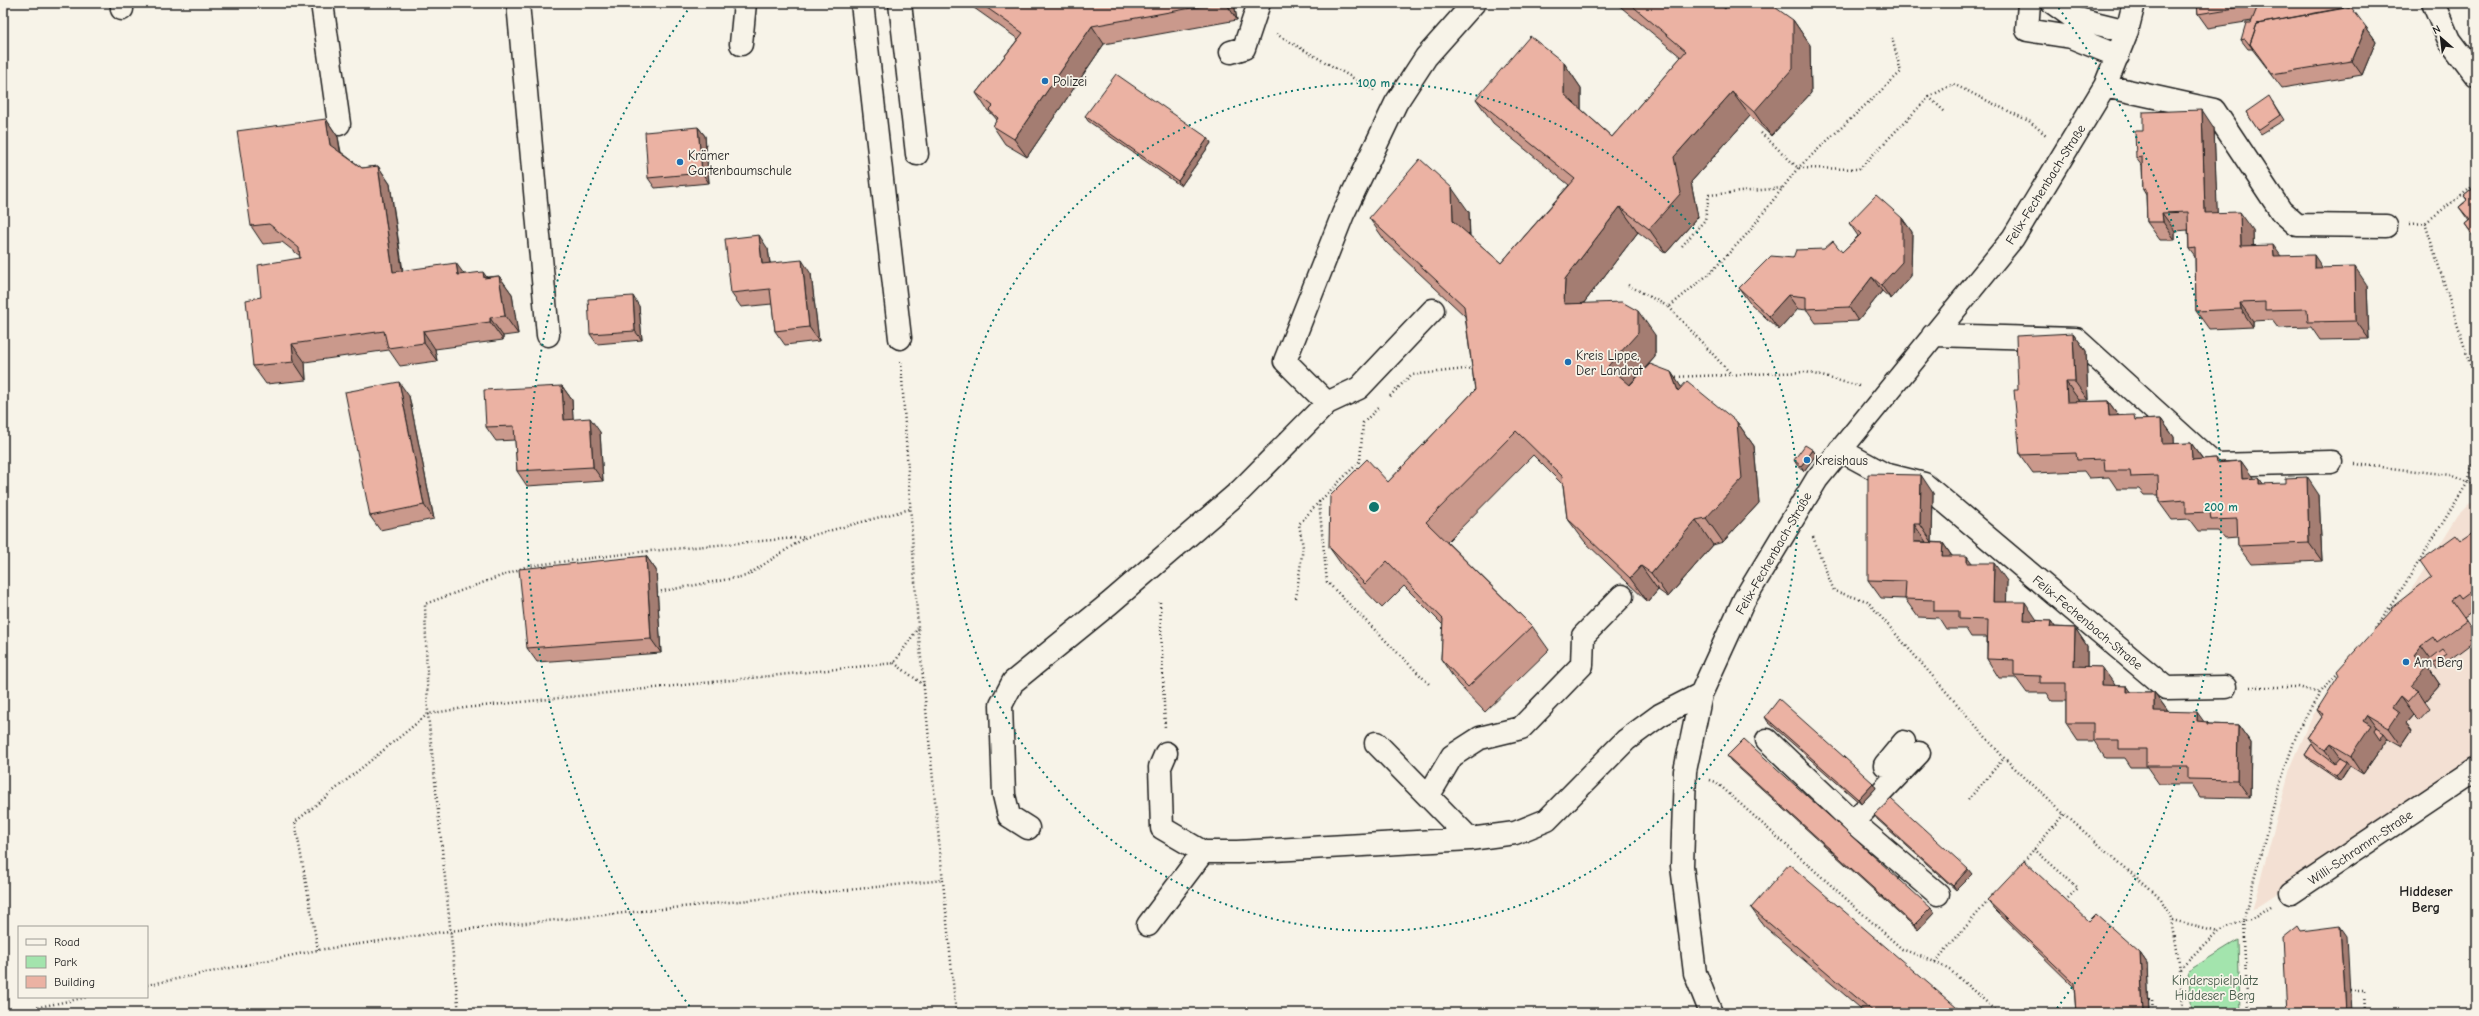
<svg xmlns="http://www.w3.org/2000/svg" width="2479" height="1016" viewBox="0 0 2479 1016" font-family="'Comic Neue',sans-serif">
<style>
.built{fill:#f3e0d3}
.green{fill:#a3e4ad;stroke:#608064}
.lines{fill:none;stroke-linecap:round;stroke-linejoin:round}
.minor-casing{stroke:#1c1c1c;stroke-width:25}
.path{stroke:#1c1c1c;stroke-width:2.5;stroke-dasharray:1 3;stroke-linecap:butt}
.minor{stroke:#f7f3e8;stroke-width:22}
.wall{fill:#ca998c;stroke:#1c1c1c}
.shaded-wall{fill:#a47d72;stroke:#1c1c1c}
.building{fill:#ebb2a3;stroke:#1c1c1c}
.ring{fill:none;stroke:#0f766e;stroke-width:2;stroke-dasharray:2 4}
.poi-dot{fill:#1f6fb2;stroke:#f7f3e8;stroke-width:1.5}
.labels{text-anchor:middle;stroke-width:3.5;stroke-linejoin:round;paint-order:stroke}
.poi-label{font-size:13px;fill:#1c1c1c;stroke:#f7f3e8;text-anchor:start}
.street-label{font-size:13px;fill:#1c1c1c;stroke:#f7f3e8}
.park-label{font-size:13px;fill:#445848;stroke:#f7f3e8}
.neighbourhood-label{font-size:14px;font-weight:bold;fill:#1c1c1c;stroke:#f7f3e8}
.centre{fill:#0f766e;stroke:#f7f3e8;stroke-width:2}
.ring-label{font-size:12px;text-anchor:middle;font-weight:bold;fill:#0f766e;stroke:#f7f3e8;stroke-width:3.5;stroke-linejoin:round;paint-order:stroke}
</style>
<rect width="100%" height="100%" fill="#f7f3e8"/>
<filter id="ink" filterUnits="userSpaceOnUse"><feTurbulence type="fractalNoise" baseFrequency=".025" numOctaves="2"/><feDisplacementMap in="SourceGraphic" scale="8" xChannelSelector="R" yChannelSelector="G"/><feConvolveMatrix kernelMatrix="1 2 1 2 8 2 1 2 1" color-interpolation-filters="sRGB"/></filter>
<g filter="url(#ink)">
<path class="built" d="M2476 503V758L2472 764 2252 911 2290 769 2313 715 2380 634 2420 577 2458 515 2468 505Z"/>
<path class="green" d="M2238 940 2240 1013H2192L2188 971Z"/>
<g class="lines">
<g class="minor-casing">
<path id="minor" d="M322 3 339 124
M518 3 548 335
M862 3 900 338
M900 3 917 154
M2029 3 2027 30 2071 37 2118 56
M2053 3 2074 18 2127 31
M2433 3 2449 40 2476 76
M122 9V3
M741 44 745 3
M1231 52 1244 48 1259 3
M2105 86 2214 110 2281 211 2297 225 2386 226
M1933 335 2076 339 2215 465 2331 462
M1327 403 1285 361 1343 214 1396 103 1426 57 1474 3
M1840 450 1884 474 1924 484 2166 688 2225 687
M1767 740 1853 822 1919 753
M1376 743 1470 839
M1166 753 1160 767 1162 828 1203 852H1237L1470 839 1515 833 1547 820 1626 740 1660 715 1701 694
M1885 765 1904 742
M1429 795 1452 756 1480 738 1521 728 1582 665 1583 636 1622 596
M1853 822 1938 894
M1028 828 1009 816 1004 795 1001 705 1013 682 1110 603 1240 491 1327 403 1359 388 1433 310
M2291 893 2476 769
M1148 925 1203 852
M1711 1013 1695 973 1682 866 1685 771 1701 694 1744 600 1817 479 2013 238 2105 86 2127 31 2134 3"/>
</g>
<path class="path" d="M1276 34 1374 90
M1929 97 1953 84 2029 121 2046 135
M1761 133 1798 168 1859 169 1929 97 1945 112
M2425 223 2476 383
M2410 224 2425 223 2476 184
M1682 246 1705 220 1709 195 1782 188
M1628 285 1669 307 1710 273 1747 234 1798 168 1901 72 1892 38
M1669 307 1732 375
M901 362 918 628 956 1013
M1672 377 1806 372 1859 386
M1390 396 1411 375 1474 368
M2355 464 2451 475 2468 482 2476 451
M1319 502 1360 461 1363 423 1378 408
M1813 537 1834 591 1867 601 2004 758 2064 814 2161 899 2172 920 2180 968 2182 1013
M657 592 746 576 806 537 910 509
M1296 598 1303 547 1299 524 1319 502 1327 582 1430 685
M1160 602 1165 729
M2373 632 2405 584 2468 482 2476 485
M894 663 924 685
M2250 687H2298L2320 693
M1710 780 1716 782 1902 949 1935 962 1951 971 1999 1013
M1968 800 2004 758
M2034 849 2078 888 2065 901
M2019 867 2064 814
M2270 907 2251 920 2243 921 2278 789 2298 730 2320 693 2339 672
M2172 920 2218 931
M318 950 295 822 428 714 464 708 894 663 918 628
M1935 962 1990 899
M2180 968 2218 931 2243 921 2248 1013
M147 985 318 950 449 931 944 880
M2350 990H2365L2366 1013
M2149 1000H2152L2153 1013
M10 1013 88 997
M459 1013 428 714 425 604 528 566 639 552 806 537"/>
<use href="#minor" class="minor"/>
</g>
<path class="wall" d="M967 3H1234L1237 20 1104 44 1027 157 1005 144 993 126 997 120 993 115 988 111 976 93 1018 39Z
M1616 3H1718L1725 9 1793 20 1810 45 1811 93 1771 136 1750 116 1691 182 1698 217 1666 253 1638 232 1583 304 1655 335V357L1630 385 1671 372 1681 387 1737 422 1754 446 1759 503 1723 542 1713 545 1668 597 1658 590 1648 602 1585 542 1567 518 1563 485 1533 455 1447 542 1532 626 1549 650 1485 712 1458 684 1441 659 1443 625 1404 586 1382 608 1346 571 1329 547 1388 482 1475 390 1465 316 1386 242 1369 218 1469 212 1470 236 1501 263 1569 185 1493 123 1476 99 1564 63 1581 88V109L1612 137 1681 57Z
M2197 3H2357L2340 7 2366 27 2376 41 2362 75 2282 88 2260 59 2252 49H2248L2241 40 2252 21 2208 28 2198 14Z
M2272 101 2284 120 2261 134 2246 112Z
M1085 116 1208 138 1211 143 1181 186 1088 121Z
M326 119 338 137 341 152 362 168 378 166 390 184 403 271 464 274 487 277 499 276 512 294 518 334 503 336V340L435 349 437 361 400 366 389 350 305 362 306 380 266 384 253 366 261 297 300 258V256L282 242 263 244 251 226Z
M698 127 705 136 709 183 655 188 648 178Z
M2214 128 2217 213 2253 230V245L2281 256 2323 268 2367 285 2369 339 2320 340 2311 327 2278 328 2272 320 2253 321V327L2209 329 2196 311 2195 257 2189 249 2188 230 2175 231V240H2160L2147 222 2146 195 2143 190 2142 166 2136 158Z
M2476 187V240L2465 224 2469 221 2459 207 2467 200 2464 196Z
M1902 218 1912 232 1911 276 1891 299 1882 291 1858 321 1816 323 1807 310 1798 309 1779 330 1749 302 1739 288 1793 258 1842 252 1858 236 1849 223Z
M768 249 770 263 811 274 819 341 785 345 775 331 772 304 741 307 731 293Z
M639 306 642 340 597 344 590 334Z
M2073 333 2086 351 2088 400H2079V402L2108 401 2119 416 2138 420 2161 419 2174 437V444L2191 443 2203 459 2215 458 2218 462 2241 461 2253 479 2259 478 2263 484 2319 495 2322 561 2251 564 2238 546V537L2224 538 2218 531H2199L2190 519 2172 520 2159 502V495H2144L2139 489H2117L2109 477 2089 478 2084 471 2033 473 2020 455 2018 390Z
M562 386 572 400 573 419 600 432 603 481 527 486 517 471 515 440 496 441 486 427Z
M409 396 434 519 380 530 370 516Z
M1813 450 1816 455 1804 471 1797 465 1794 460Z
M1933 493 1932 542 1943 543 1952 556 1972 563 2007 581 2006 602 2037 620V621H2051L2055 627 2075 628 2087 646V667H2102L2115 686H2127L2131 692H2154L2167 710V711L2204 722H2207L2209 724 2238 725 2251 743 2250 798 2200 797 2192 784H2159L2147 767H2131L2125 758H2105L2094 741H2078L2066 723V701H2052L2047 693H2027L2016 678H1999L1987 659V637H1971L1966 629H1946L1939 618 1918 617 1905 599 1881 598 1868 580Z
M2476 537V616L2474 617 2471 613 2464 618 2476 635V640L2437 669 2434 664 2430 670 2440 685 2425 702 2430 709 2419 721 2413 715 2406 723 2412 731 2402 746 2388 738 2363 774 2350 766 2340 781 2309 760 2305 755 2312 744 2308 738 2322 717 2317 710 2431 577Z
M646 556 656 570 661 653 537 662 527 648Z
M1765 717 1873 783 1876 788 1861 804 1768 722Z
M1727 756 1934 913 1918 930 1731 761Z
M1874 815 1972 874 1956 890 1878 820Z
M1987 900 2089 921 2140 953 2147 963 2149 1013H2076L2074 987 1994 909Z
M1751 908 1963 1013H1866L1764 926Z"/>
<path class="shaded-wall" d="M1226 3H1234L1237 20Z
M1793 20 1810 45 1811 93 1771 136 1754 112Z
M1092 26 1104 44 1027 157 1014 139Z
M2366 27 2376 41 2362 75 2352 61Z
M1564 63 1581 88V119L1564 94Z
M1732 92 1750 116 1691 182 1698 217 1666 253 1649 229 1674 157Z
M2202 110 2214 128 2218 231 2205 213Z
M326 119 338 137 342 163 330 145Z
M698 127 705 136 709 183 702 173Z
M1208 138 1211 143 1181 186 1178 181Z
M378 166 390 184 405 290 393 272Z
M1452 188 1469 212 1470 245 1453 221Z
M1620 207 1638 232 1583 304H1564L1565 279Z
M2240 212 2253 230 2254 264 2241 246Z
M2162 213 2175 231V240L2163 222Z
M1902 218 1912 232 1911 276 1891 299 1881 285Z
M759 235 768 249 772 278 762 264Z
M2273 245 2286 263 2274 256Z
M2314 255 2326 273 2314 268Z
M802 260 811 274 819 341 809 327Z
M456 263 469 281 458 275Z
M2355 267 2367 285 2369 339 2356 321Z
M483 272 496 290 484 278Z
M499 276 512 294 518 334 505 316Z
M1872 277 1882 291 1858 321 1849 307Z
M1788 295 1798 309 1779 330 1769 316Z
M633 296 639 306 642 340 635 331Z
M2240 303 2253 321V327L2241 309Z
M1638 311 1655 335V357L1625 390 1608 366Z
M490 318 503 336V340L490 322Z
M423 331 435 349 437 361 424 343Z
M2073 333 2086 351 2088 400 2075 382Z
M292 344 305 362 306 380 294 362Z
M1671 372 1688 397 1678 391Z
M399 382 409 396 434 519 424 505Z
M2066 382 2079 400 2080 420 2067 402Z
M562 386 572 400 574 434 564 420Z
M2108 401 2121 419 2109 416Z
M590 418 600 432 603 481 593 467Z
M2161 419 2174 437 2175 462 2162 444Z
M1737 422 1754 446 1759 503 1723 542 1706 518Z
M2191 443 2204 461 2192 460Z
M1813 450 1816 455 1804 471 1801 466Z
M2241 461 2254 479H2242Z
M1921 475 1933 493 1932 542 1920 524Z
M2307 477 2319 495 2322 561 2309 543Z
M2259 478 2272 496 2259 484Z
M1696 520 1713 545 1668 597 1651 573Z
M1914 524 1926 542H1914Z
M1943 543 1955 561 1942 556Z
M646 556 656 570 661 653 651 639Z
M1967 556 1980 574 1967 563Z
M1994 563 2007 581 2006 620 1993 602Z
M1641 566 1658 590 1648 602 1630 578Z
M2025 602 2037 620V638L2024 620Z
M2051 621 2063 639 2050 627Z
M2075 628 2087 646V685L2074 666Z
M2421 646 2434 664 2430 670 2440 685 2425 702 2418 691 2410 686 2414 655Z
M2102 667 2115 685 2114 703 2102 685Z
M2127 686 2140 704 2127 692Z
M2154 692 2167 710 2166 729 2154 711Z
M2400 697 2413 715 2406 723 2412 731 2402 746 2389 728 2392 708Z
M2197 712 2210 730 2197 721Z
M2367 715 2380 733H2384L2388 738 2363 774 2351 756 2363 721Z
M2238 725 2251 743 2250 798 2237 780Z
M2331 744 2344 762 2338 769 2325 751Z
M2347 761 2350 765 2340 781 2336 776Z
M1873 783 1876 788 1861 804 1858 799Z
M1968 869 1972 874 1956 890 1953 886Z
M1931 908 1934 913 1918 930 1914 925Z
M2340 926 2347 936 2351 1013H2345Z
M2140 953 2147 963 2149 1013H2143Z"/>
<path class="building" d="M980 3H1219L1092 26 1014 139 993 126 998 118 989 110 993 106 976 93 1023 33Z
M1629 3H1718L1725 9 1729 3H1769L1793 20V68L1754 112 1732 92 1674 157 1681 193 1649 229 1620 207 1565 279 1564 304 1622 302 1638 311V333L1608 366 1630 385 1650 364 1671 372 1678 391 1687 381 1737 422 1742 479 1706 518 1696 520 1651 573 1641 566 1630 578 1567 518 1562 476 1516 431 1426 522 1532 626 1468 687 1441 659 1443 619 1387 561 1365 584 1329 547 1330 496 1367 459 1388 482 1475 390 1464 306 1369 218 1420 159 1452 188 1453 221 1501 263 1575 179 1476 99 1530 36 1564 63V94L1612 137 1686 51Z
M2197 3H2266L2198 14Z
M2293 3H2338L2342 8 2257 24 2250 44 2253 49 2245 39 2241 40 2246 23H2251L2257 8Z
M2474 3H2476V7L2474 5Z
M2351 7 2366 27 2352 61 2272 74 2250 44 2257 24Z
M1116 74 1208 138 1178 181 1085 116Z
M2269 96 2280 115 2258 130 2246 112Z
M2202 110 2205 213 2240 212 2241 246 2273 245 2274 256 2314 255V268L2355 267 2356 321 2308 322 2307 309 2265 310V302L2240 303 2241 309 2196 311 2195 248 2189 249 2188 212 2162 213 2163 222H2147L2146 189 2143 190 2142 157 2136 158 2135 131H2143V112Z
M326 119 330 145 362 168 378 166 393 272 456 263 458 275 483 272 484 278 499 276 505 316 490 318V322L423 331 424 343 388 348 384 331 292 344 294 362 253 366 246 300 261 297 258 265 300 258 299 248 269 224 251 226 237 131Z
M698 127 702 173 648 178 645 132Z
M2476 186V239L2465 224 2470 220 2459 207 2468 200 2464 196Z
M1876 195 1902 218V262L1881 285 1872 277 1849 307 1806 309V297L1788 295 1769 316 1739 288 1771 256 1793 258 1796 250 1824 249 1833 241 1842 252 1861 234 1849 223Z
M759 235 762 264 802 260 809 327 775 331 770 289 731 293 725 239Z
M633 296 635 331 590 334 588 299Z
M2073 333 2075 382H2066L2067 402 2108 401 2109 416 2134 415 2135 420 2161 419 2162 444 2191 443 2192 460 2215 458 2216 463 2241 461 2242 479 2259 478V484L2285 483V478L2307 477 2309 543 2238 546 2237 519 2211 520 2210 512 2186 513V500L2159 502 2158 476 2131 477 2130 471H2105L2104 459 2077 460 2076 453 2020 455 2014 390H2018L2016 336Z
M399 382 424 505 370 516 345 392Z
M562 386 564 420 590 418 593 467 517 471 514 426 486 427 484 390Z
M1805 445 1813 450 1801 466 1794 460Z
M1868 474 1921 475 1920 524H1914V542L1943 543 1942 556H1967V563H1994L1993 602H2025L2024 620 2051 621 2050 627 2075 628 2074 666 2102 667V685L2127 686V692H2154V711L2197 712V721L2207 722V724L2238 725 2237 780 2188 779V766H2146V749H2119V740H2093V723H2066V683H2040V676L2014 675V660L1987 659 1988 620 1959 619V611H1934V600L1905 599 1906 581 1868 580Z
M2473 533 2476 537V556L2474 557 2476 560V588L2461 599 2458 595 2451 600 2466 621 2437 642 2434 637 2421 646 2414 655 2427 667 2410 686 2418 691 2407 703 2400 697 2392 708 2399 713 2389 728 2367 715 2363 721 2371 726 2351 756 2331 744 2325 751 2308 738 2324 714 2317 710 2339 675 2337 671 2392 610 2391 608 2431 577 2420 561 2456 535 2461 541Z
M646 556 651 639 527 648 519 569Z
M2443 650 2447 655 2434 664 2430 660Z
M1779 699 1873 783 1858 799 1765 717Z
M2376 728 2384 733 2380 740 2374 731Z
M1744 739 1931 908 1914 925 1727 756Z
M2312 744 2317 751 2334 764 2340 757 2347 761 2336 776 2305 755Z
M1891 799 1968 869 1953 886 1874 815Z
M2024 861 2089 921 2096 914 2140 953 2143 1013H2076L2074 983 1987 900Z
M1789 864 1963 1013H1875L1751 908Z
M2298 926 2301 931 2340 926 2345 1013H2287L2283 938Z"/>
</g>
<g class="ring">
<circle cx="1374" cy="507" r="424"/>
<path d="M693 1011A847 847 0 0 1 693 3M2055 3A847 847 0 0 1 2055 1011"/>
</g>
<g class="poi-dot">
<circle cx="1045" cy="81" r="4"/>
<circle cx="680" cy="162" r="4"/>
<circle cx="1568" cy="362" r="4"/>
<circle cx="1807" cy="460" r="4"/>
<circle cx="2406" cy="662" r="4"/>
</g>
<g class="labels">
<g class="poi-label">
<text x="1053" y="86">Polizei</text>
<text x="688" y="160">Krämer<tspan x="688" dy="15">Gartenbaumschule</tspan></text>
<text x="1576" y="360">Kreis Lippe,<tspan x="1576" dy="15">Der Landrat</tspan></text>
<text x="1815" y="465">Kreishaus</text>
<text x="2414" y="667">Am Berg</text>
</g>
<g class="street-label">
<text transform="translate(2045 184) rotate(-58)" y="5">Felix-Fechenbach-Straße</text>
<text transform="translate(1773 553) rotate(-60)" y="5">Felix-Fechenbach-Straße</text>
<text transform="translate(2088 622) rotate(40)" y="5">Felix-Fechenbach-Straße</text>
<text transform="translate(2360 847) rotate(-34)" y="5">Willi-Schramm-Straße</text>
</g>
<g class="park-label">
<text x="2215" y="985">Kinderspielplatz<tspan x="2215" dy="15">Hiddeser Berg</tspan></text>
</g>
<g class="neighbourhood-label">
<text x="2426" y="896">Hiddeser<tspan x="2426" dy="16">Berg</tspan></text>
</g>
</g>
<circle cx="1374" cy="507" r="6" class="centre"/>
<g class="ring-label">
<text x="1374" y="87">100 m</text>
<text x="2221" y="511">200 m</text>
</g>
<rect width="2479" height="1016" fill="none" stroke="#f7f3e8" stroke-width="16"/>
<rect x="8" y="8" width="2463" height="1000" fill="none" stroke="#1c1c1c" stroke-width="1.5" filter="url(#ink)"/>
<rect x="18" y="926" width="130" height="72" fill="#f7f3e8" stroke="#9f9d96"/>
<rect x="26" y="939" width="20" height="6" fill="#f7f3e8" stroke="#9f9d96"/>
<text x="54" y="946" font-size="12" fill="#1c1c1c">Road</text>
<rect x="26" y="956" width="20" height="12" fill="#a3e4ad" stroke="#9f9d96"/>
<text x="54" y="966" font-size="12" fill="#1c1c1c">Park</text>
<rect x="26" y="976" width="20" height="12" fill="#ebb2a3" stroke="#9f9d96"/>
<text x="54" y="986" font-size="12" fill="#1c1c1c">Building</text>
<g transform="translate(2441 38) rotate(332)" stroke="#f7f3e8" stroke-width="3" paint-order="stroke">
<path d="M0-3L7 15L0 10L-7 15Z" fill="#1c1c1c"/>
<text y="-6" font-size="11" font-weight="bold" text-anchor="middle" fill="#1c1c1c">N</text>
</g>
</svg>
